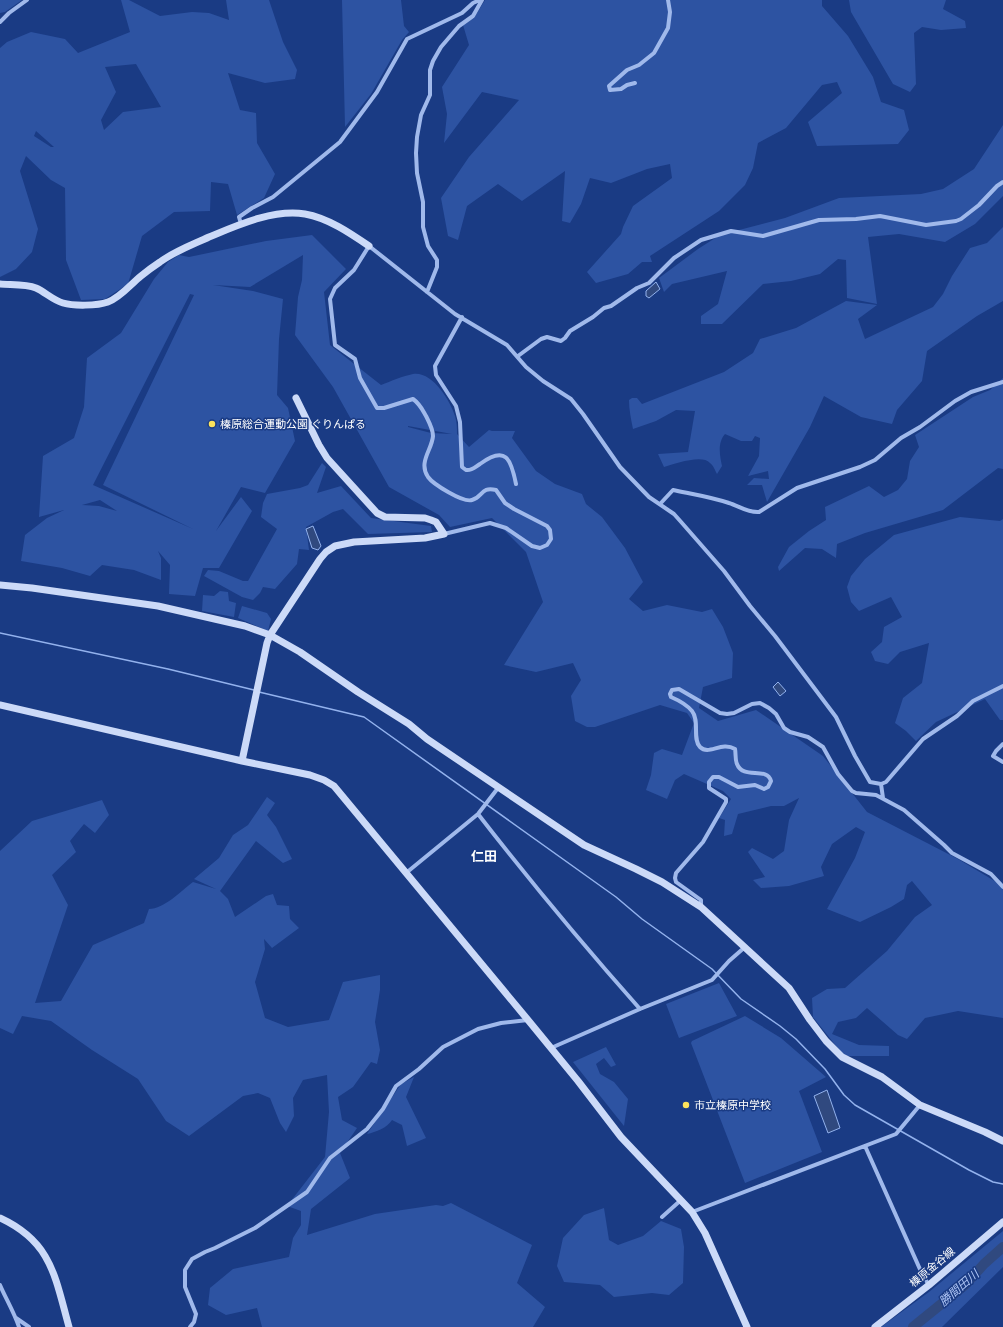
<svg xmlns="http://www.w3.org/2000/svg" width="1003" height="1327" viewBox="0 0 1003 1327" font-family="'DM Sans','Noto Sans JP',sans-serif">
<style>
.green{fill:#2d53a2;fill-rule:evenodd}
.water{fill:#30497f;stroke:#93b2ed}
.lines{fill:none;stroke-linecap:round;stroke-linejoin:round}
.stream{stroke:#93b2ed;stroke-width:1.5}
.river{stroke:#30497f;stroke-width:10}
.street{stroke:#a0b9eb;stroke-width:4}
.secondary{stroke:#ccdaf8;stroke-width:7}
.poi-dot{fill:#fde35c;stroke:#1a3b84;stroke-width:1.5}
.labels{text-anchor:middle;stroke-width:3;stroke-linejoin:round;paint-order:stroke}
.poi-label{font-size:11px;fill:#fff;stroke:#1a3b84;text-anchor:start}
.street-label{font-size:11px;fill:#fff;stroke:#1a3b84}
.water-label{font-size:12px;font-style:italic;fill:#acc3f3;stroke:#1a3b84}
.quarter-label{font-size:13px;font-weight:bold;fill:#fff;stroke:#1a3b84}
</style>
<rect width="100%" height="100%" fill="#1a3b84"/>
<path class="green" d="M0 0H22L5 12 0 13Z
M121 0H129L160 16 192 12 209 13 229 20 226 0H269L283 42 297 70 295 79 265 83 228 73 240 110 256 113 257 143 275 174 264 198 237 215 228 184 211 182 210 211 174 212 142 236 128 284 105 299 81 300 66 260 65 188 51 180 26 156 20 171 38 229 32 252 16 269 0 277V48L7 42 31 32 65 39 78 53 130 32ZM136 64 161 107 123 112 104 130 101 120 116 92 105 67ZM36 131 54 147H51L34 136Z
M342 0H401L404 26 409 32 402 40 371 94 345 127Z
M485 0H822V6L848 36 873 77 881 102 904 110 909 130 898 144 817 146 808 122 842 93 837 82 822 85 786 128 758 143 753 168 745 185 719 211 650 256 652 262H642L628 274 596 283 587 272 621 234 623 227 633 206 672 178 670 164 647 169 611 183 590 178 581 204 570 223 562 221 565 171 522 201 498 184 467 206 458 240 448 236 441 198 469 157 519 100 482 92 444 143 447 114 442 87 469 45 463 25 474 18Z
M849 0H946L943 9 965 21 966 28 941 30 922 27 914 33 916 84 910 92 893 84 851 12Z
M1003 125V196L975 224 945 242 899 234 868 237 877 304 847 298 846 260 838 259 820 274 791 281 763 284 722 324H701V316L718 304 727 271 672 284 664 292 659 278 698 249 720 235 785 218 839 198 921 194 943 189 974 169Z
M1003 227V301L977 316 927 351 922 381 897 410 892 424 861 417 824 396 810 427 767 502 762 485H747L754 478 769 479 768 471 748 476 759 456 760 438 755 436 752 441H741L725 434C717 443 720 456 722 466L717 474C715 470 713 465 710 463 702 454 675 464 664 467L658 454 688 452 695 411 676 410 656 421 633 429C631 419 629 410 629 400L632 398H637L642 404 724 372 753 353 760 339 796 328 846 301 877 305 858 319 865 339 933 307 943 294 952 276 970 248 987 243Z
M312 235 346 269 324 292 330 345 381 385C391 381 403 376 413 374 432 371 450 400 455 416 457 422 457 428 457 434L469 447 489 430 492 431H515L512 438 536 471 555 484 582 494 586 504 602 517 625 548 643 582 629 599 643 611 667 605 702 612 712 609 723 627 733 653 732 678 703 687 699 708 718 721 756 710 823 756 867 812 958 859 1003 886V1018L958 1011 925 1018 907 1039 898 1035 867 1008 856 1018 838 1022 832 1034 859 1045 889 1046V1056H844L813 1017 812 998 827 989 845 988 887 951 915 917 932 905 912 881 907 885 904 899 891 907 860 922 827 909 855 858 865 832 856 827 832 844 821 867 824 876 789 886 761 888 753 880 765 877 748 852 752 848 773 859 784 851 789 820 799 798 784 806H771L738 814 732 834 724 836 725 820 719 818 731 799 723 791 684 774 675 780 667 799 646 790 651 775 654 753 662 749 682 755 694 723 687 713 660 705 595 727H587L575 721 571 696 581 680 573 663 536 672 504 665 543 602 526 552 492 518 450 527 439 515 389 487 333 387 295 335 298 297 302 280 303 255 250 287 213 285 253 291 283 299 279 339 277 395 288 408 295 441 265 493 241 487 216 531 241 497 252 511 219 568H203L195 596 169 594 170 565 158 551 161 558V580L134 570 102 565 90 576 62 568 21 561 25 535 47 518 64 510 39 517 43 456 74 438 84 407 87 358 121 333 154 279 168 262 179 255 189 257 266 241ZM190 294 194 295 103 485 193 529 93 485ZM408 427V426L452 434 431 433ZM100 500 117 511 99 506 82 505Z
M1003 378V469L998 468 943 510 865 533 837 544 836 558 822 549 805 548 779 571 778 567 789 547 809 531 826 520 825 507 869 486 884 497 898 490 907 479 910 461 919 447 915 435 973 397 990 390Z
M322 463 326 467 317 493 341 486 371 518 431 526 432 532 368 534 343 509 333 512 306 527 309 550 299 549 297 564 275 589 263 587 260 593 253 600 242 597 204 576 208 570 219 571 243 581H248L277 529 261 517 263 503 267 494 300 488 308 485Z
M960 517 1000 521 1003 519V720H1000L985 699 936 722 916 741 906 731 895 723 903 698 922 683 929 643 900 652 888 664 875 661 871 652 882 642 884 627 902 617 891 597 859 611 851 602 847 587 851 576 865 559 894 535Z
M220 591 228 592 229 601 236 603 234 617 202 611 203 595 214 596Z
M242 606 267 613 271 619 268 631 238 618Z
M267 797 275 803 267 815 276 827 292 859 283 863 256 841 220 891 228 899 235 917 266 896 273 894 277 905 289 906 290 919 299 928 272 948 264 939 265 949 255 982 265 1018 288 1027 329 1020 343 982 380 975V990L375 1022 380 1050 377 1064 371 1062 353 1087 338 1097 342 1120 357 1128 340 1153 350 1178 311 1209 307 1235 375 1214 436 1205 443 1206 451 1203 532 1245 517 1283 545 1307 533 1327H262L257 1308 226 1315 208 1305 210 1288 233 1269 289 1257 293 1238 301 1225V1211L287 1206 325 1157 329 1112 327 1075 303 1080 293 1098 294 1116 286 1132 280 1123 270 1098 258 1093 243 1096 189 1136 166 1121 138 1079 92 1050 51 1021 22 1016 13 1034 0 1028V851L32 821 102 800 109 815 95 833 84 824 70 841 76 852 52 875 68 905 35 1003 61 1001 93 945 144 923 149 909C164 909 181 891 193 882L216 889 194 879 219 858 233 835 248 825Z
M719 983 737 1016 679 1038 666 1004Z
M745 1016 781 1038 826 1077 799 1091 822 1152 745 1183 691 1043 692 1041Z
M606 1047 616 1065 611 1067 604 1058 596 1064 600 1074 614 1082 628 1099 624 1126 573 1062Z
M414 1077 406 1097 426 1138 407 1146 402 1125 392 1120C387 1128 376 1132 367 1134L401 1084Z
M604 1208 609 1240 618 1245 643 1236 661 1221 681 1229 684 1247 683 1283 669 1295 652 1293 614 1297 600 1285 564 1282 557 1266 563 1238 584 1215Z
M1003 1231V1267L942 1327H881L929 1292Z"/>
<path class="water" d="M656 282 660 289 649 298 646 296V291Z
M313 526 321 546 318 550 312 548 306 529Z
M778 682 786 691 780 696 773 687Z
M827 1090 840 1128 828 1133 814 1096Z"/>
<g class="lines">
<path class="stream" d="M0 633 168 669 254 690
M259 692 364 717 616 897 642 919 712 969 741 999 780 1026 796 1039 825 1069 844 1095 855 1105 969 1170 993 1182 1003 1184"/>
<path class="river" d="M913 1327 966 1284 984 1264 1003 1247"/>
<path class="street" d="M0 22 9 13 27 0
M635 83 627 85 621 89 610 90 609 86 627 70 639 65 654 53 668 28 670 12 668 0
M241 224 239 217 252 208 273 197 340 142 377 92 407 39 462 13 473 3 480 0
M427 292 437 267V260L428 246 423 227V202L417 173 416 153 417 137 421 115 430 95V70L433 61 441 47 459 26 473 16 482 0
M462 317 435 366 436 375 456 406 460 422 462 467 466 470C472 471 475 467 480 464 506 445 511 459 516 484
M518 356 541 339 547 337 561 341 565 338 570 331 593 317 604 308 611 306 637 288 649 283 674 258 701 240 731 231 763 236 819 220 856 219 880 216 926 225 956 221 961 219 979 205 997 186 1003 182
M660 504 673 490C692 494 711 497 729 503 739 506 748 513 759 512L797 488 860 467 875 460 901 438 920 427 955 401 971 392 1003 382
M444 534 490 523 506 528 532 546 540 548 547 545 551 539 550 530 547 526 514 509 505 503 496 490C481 486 483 497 472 500 463 503 433 484 428 477 418 462 432 450 433 436 433 429 429 422 426 416 422 409 420 404 413 399L384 408H377L360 378 355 359 335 345 330 299 335 288 354 270 369 246 455 314 507 345 526 367 543 381 571 399 583 414 620 467 649 497 674 514 682 523 724 571 750 606 775 636 836 717 855 756 870 782 881 784 886 782 923 739 957 716 973 701 1003 686
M1003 744 996 751 993 756 1003 762
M881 784 883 798
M478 814C530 881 584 946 640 1009
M406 873 478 814 498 788
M701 907V900L676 882 675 878 676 873 703 842 726 802V799L709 788V782L713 777H719L738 787 755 785 764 789 768 787 771 781C767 766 743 780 737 764 735 760 736 754 735 749 721 741 709 756 700 747 692 739 700 721 692 711 687 705 678 700 671 697L670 694 672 690 679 689 720 713 727 714 734 713 752 704 760 703 769 708 776 714 784 728 790 732 808 737 823 747 838 774 852 791 856 793 876 795 904 810 944 845 952 853 991 874 1003 887
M551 1048 640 1009 712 980 729 961 745 947
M865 1146 923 1276 929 1285
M692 1212 896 1134 920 1105
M662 1217 681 1200
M0 1285C6 1299 14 1312 19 1327
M16 1318 29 1327
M190 1327 194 1322 196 1314 185 1287V1270L192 1259 205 1252 215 1248 255 1228 307 1192 330 1158 367 1129 383 1109 396 1086 419 1069 443 1047 478 1029 501 1023 528 1020"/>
<path class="secondary" d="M0 284C11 285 26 284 36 288 45 292 53 300 63 303 73 306 97 306 108 302 120 298 131 284 141 276 147 271 154 266 160 262 175 251 192 245 209 237 238 225 273 209 305 214 328 218 350 233 369 246
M0 585 32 588 158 606 245 626 270 635 300 652 358 692 409 724 427 739 584 845 636 869 662 882 701 907 789 988 810 1020 826 1041 842 1057 882 1077 920 1105 985 1132 1003 1141
M0 705 242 761 310 775 324 780 334 786 528 1020 578 1081 621 1137 692 1212 705 1233 747 1327
M242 761 267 643 270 635 320 559 326 552 335 546 354 542 425 538 444 534 436 522 431 520 425 518 385 517 377 513 327 458 319 445 296 398
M0 1218C52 1242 55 1277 69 1327
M875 1327 929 1285 1003 1222"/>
</g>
<g class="poi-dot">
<circle cx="212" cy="424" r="4"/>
<circle cx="686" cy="1105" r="4"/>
</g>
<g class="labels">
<g class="poi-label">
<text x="220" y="428">榛原総合運動公園 ぐりんぱる</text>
<text x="694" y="1109">市立榛原中学校</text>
</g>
<g class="street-label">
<text transform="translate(932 1267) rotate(-40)" y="4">榛原金谷線</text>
</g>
<g class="water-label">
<text transform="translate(959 1288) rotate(-41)" y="4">勝間田川</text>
</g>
<g class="quarter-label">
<text x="484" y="861">仁田</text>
</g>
</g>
</svg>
